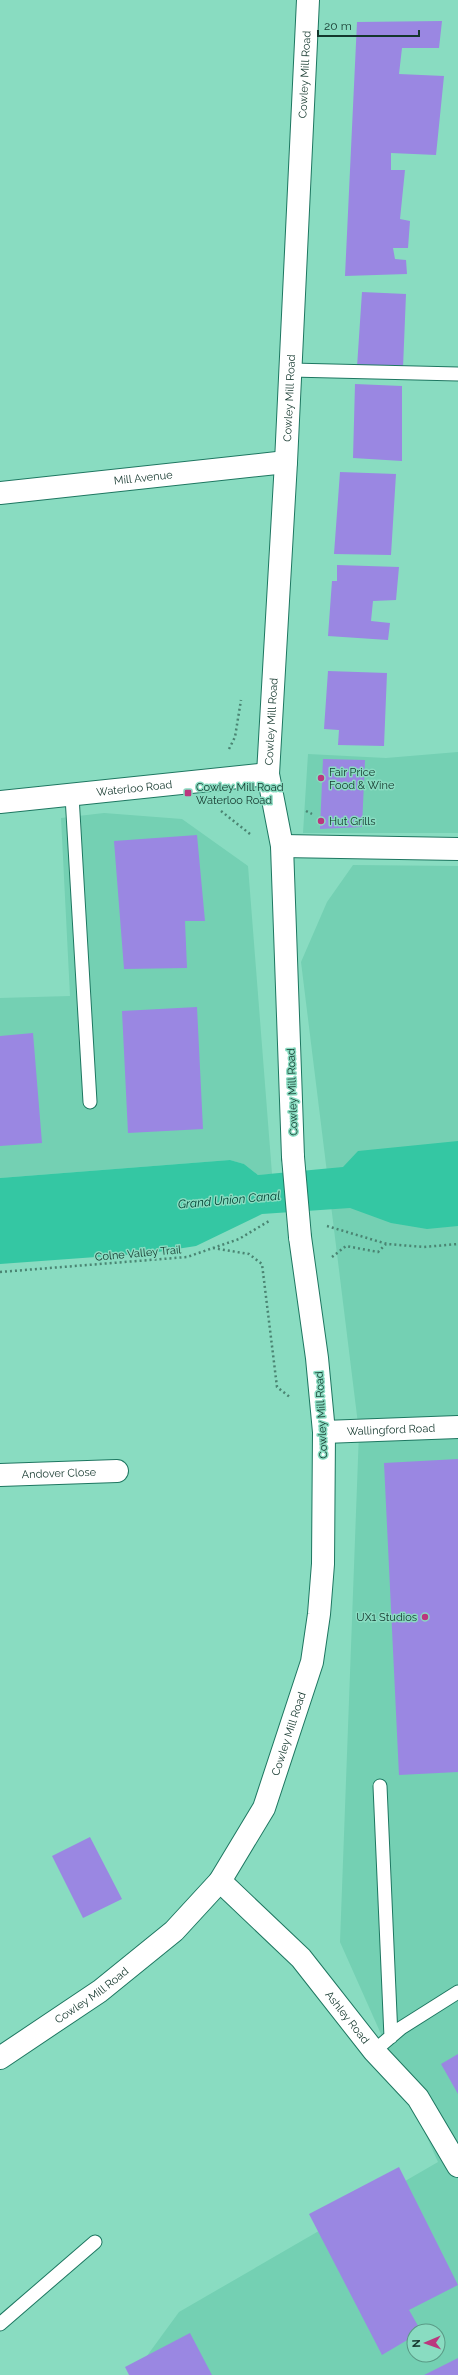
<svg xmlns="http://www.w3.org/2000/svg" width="458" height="2375" viewBox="0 0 458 2375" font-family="Raleway,sans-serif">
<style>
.built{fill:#74d0b3;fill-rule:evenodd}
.water{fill:#34c7a3}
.building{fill:#9a87e2}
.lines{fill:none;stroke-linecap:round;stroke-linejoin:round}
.service-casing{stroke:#1e7761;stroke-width:15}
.minor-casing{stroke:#1e7761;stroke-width:24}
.tertiary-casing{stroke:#1e7761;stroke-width:24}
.path{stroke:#4a8472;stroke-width:2.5;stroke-dasharray:2 3;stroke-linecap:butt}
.service{stroke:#fff;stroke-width:13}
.minor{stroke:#fff;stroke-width:22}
.tertiary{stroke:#fff;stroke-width:22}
.tertiary-bridge-casing{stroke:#1e7761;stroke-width:24;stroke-linecap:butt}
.tertiary-bridge{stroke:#fff;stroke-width:22}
.poi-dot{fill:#bb377e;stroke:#89dcc1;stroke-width:1.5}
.labels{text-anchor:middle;stroke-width:3;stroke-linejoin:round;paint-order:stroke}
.street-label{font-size:11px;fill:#14372d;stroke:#89dcc1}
.poi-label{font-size:11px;fill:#14372d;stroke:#89dcc1;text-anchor:start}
.water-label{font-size:12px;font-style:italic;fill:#004132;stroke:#89dcc1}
</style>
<rect width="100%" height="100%" fill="#89dcc1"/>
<path class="built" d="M458 752V833H303L308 754 386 758Z
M104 813 182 819 248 866 272 1174 258 1175 244 1164 230 1160 0 1178V998L70 996 61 818Z
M353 865 458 866V2375H133L179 2312 438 2162 340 1942 359 1432 301 962 327 902ZM414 2331H438V2355H414Z"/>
<path class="water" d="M458 1141V1226L427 1229 391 1223 350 1208 262 1214 196 1246 151 1253 0 1264V1178L230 1160 244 1164 258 1175 343 1167 358 1151Z"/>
<path class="building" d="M442 21 439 48H402L399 74 444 76 436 155 391 153V170H405L400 219 410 221 408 248H393L395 259 406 260 407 274 345 276 357 22Z
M362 292 406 294 403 368 357 367Z
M355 384 402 386V461L353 458Z
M340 472 396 474 391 555 334 554Z
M337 565 399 567 396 600 373 601 371 621 390 623 388 640 328 636 332 581H337Z
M328 671 387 673 384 746 338 745 339 730 324 729Z
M323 759 365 760 362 827 320 829Z
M197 835 205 921H185L187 968 124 969 114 841Z
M197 1007 203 1129 128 1133 122 1011Z
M33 1033 42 1143 0 1146V1036Z
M458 1459V1772L399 1775 384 1463Z
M90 1837 122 1899 83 1918 52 1856Z
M458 2054V2094L441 2064Z
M399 2167 458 2285 409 2310 421 2331H414V2336L382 2355 309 2214Z
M190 2333 212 2375H129L125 2367Z
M458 2358V2375H424Z"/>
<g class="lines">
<g class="service-casing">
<path id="service" d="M291 370 458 374
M72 796 90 1102
M380 1786 391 2037
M374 2051 401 2028 458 1992
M0 2324 95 2242"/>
</g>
<g class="minor-casing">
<g id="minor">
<path id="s1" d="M0 493 286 462"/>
<path id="s2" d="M0 802 268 774"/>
<path d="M282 846 458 849"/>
<path id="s3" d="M324 1432 458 1427"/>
<path id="s4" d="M0 1475 117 1471"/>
<path id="s5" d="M220 1881 301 1958 374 2051 418 2098 458 2166"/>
</g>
</g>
<g class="tertiary-casing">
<g id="tertiary">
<path id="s6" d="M293 1157 282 846 268 774 286 462 308 0"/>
<path id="s7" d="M0 2058 100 1991 174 1931 220 1881 264 1808 312 1662 319 1614 323 1564 324 1432 317 1358 300 1237"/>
</g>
</g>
<path class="path" d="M229 749 235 737 241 700
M221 811 250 834
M306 811 312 814
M327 1226 387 1244 424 1247 458 1244
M213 1248 249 1254 262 1264 277 1387 291 1398
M332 1257 346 1246 378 1252 386 1244
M0 1272 187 1257 239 1239 269 1221"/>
<use href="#service" class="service"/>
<use href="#minor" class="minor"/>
<use href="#tertiary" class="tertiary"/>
<g class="tertiary-bridge-casing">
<path id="tertiary-bridge" d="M293 1157 300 1237"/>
</g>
<use href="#tertiary-bridge" class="tertiary-bridge"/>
</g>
<g class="poi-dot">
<circle cx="321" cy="778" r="4"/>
<rect x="184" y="789" width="8" height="8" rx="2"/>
<circle cx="321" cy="821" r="4"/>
<circle cx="425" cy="1617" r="4"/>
</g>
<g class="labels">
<g class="street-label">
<text dy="4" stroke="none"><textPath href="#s6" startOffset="1085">Cowley Mill Road</textPath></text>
<text dy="4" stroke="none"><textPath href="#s6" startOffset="761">Cowley Mill Road</textPath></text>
<text dy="4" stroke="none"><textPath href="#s1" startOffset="144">Mill Avenue</textPath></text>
<text dy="4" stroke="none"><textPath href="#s6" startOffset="437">Cowley Mill Road</textPath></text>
<text dy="4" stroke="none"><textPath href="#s2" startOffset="135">Waterloo Road</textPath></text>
<text transform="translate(292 1092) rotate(-92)" y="4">Cowley Mill Road</text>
<text transform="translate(138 1253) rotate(-5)" y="4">Colne Valley Trail</text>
<text transform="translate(321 1415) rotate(-93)" y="4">Cowley Mill Road</text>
<text dy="4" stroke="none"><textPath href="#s3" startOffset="67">Wallingford Road</textPath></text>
<text dy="4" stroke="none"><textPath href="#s4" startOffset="59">Andover Close</textPath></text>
<text dy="4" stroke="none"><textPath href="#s7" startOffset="447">Cowley Mill Road</textPath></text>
<text dy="4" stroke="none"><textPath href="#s7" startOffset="111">Cowley Mill Road</textPath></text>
<text dy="4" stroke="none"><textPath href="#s5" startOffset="187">Ashley Road</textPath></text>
</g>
<g class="poi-label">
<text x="329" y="776">Fair Price<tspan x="329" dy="13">Food &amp; Wine</tspan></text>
<text x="196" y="791">Cowley Mill Road<tspan x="196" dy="13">Waterloo Road</tspan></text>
<text x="329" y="825">Hut Grills</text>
<text x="417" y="1621" text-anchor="end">UX1 Studios</text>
</g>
<g class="water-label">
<text transform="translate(229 1200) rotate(-5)" y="4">Grand Union Canal</text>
</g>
</g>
<g transform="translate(426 2343) rotate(268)"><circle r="19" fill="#89dcc1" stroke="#5a9a86"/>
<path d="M0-3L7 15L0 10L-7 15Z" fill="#bb377e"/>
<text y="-6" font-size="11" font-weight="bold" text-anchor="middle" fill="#14372d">N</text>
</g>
<path d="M318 30v6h101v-6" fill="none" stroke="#14372d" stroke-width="2"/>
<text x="324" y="30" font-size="12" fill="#14372d" stroke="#89dcc1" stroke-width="3" paint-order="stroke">20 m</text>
</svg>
